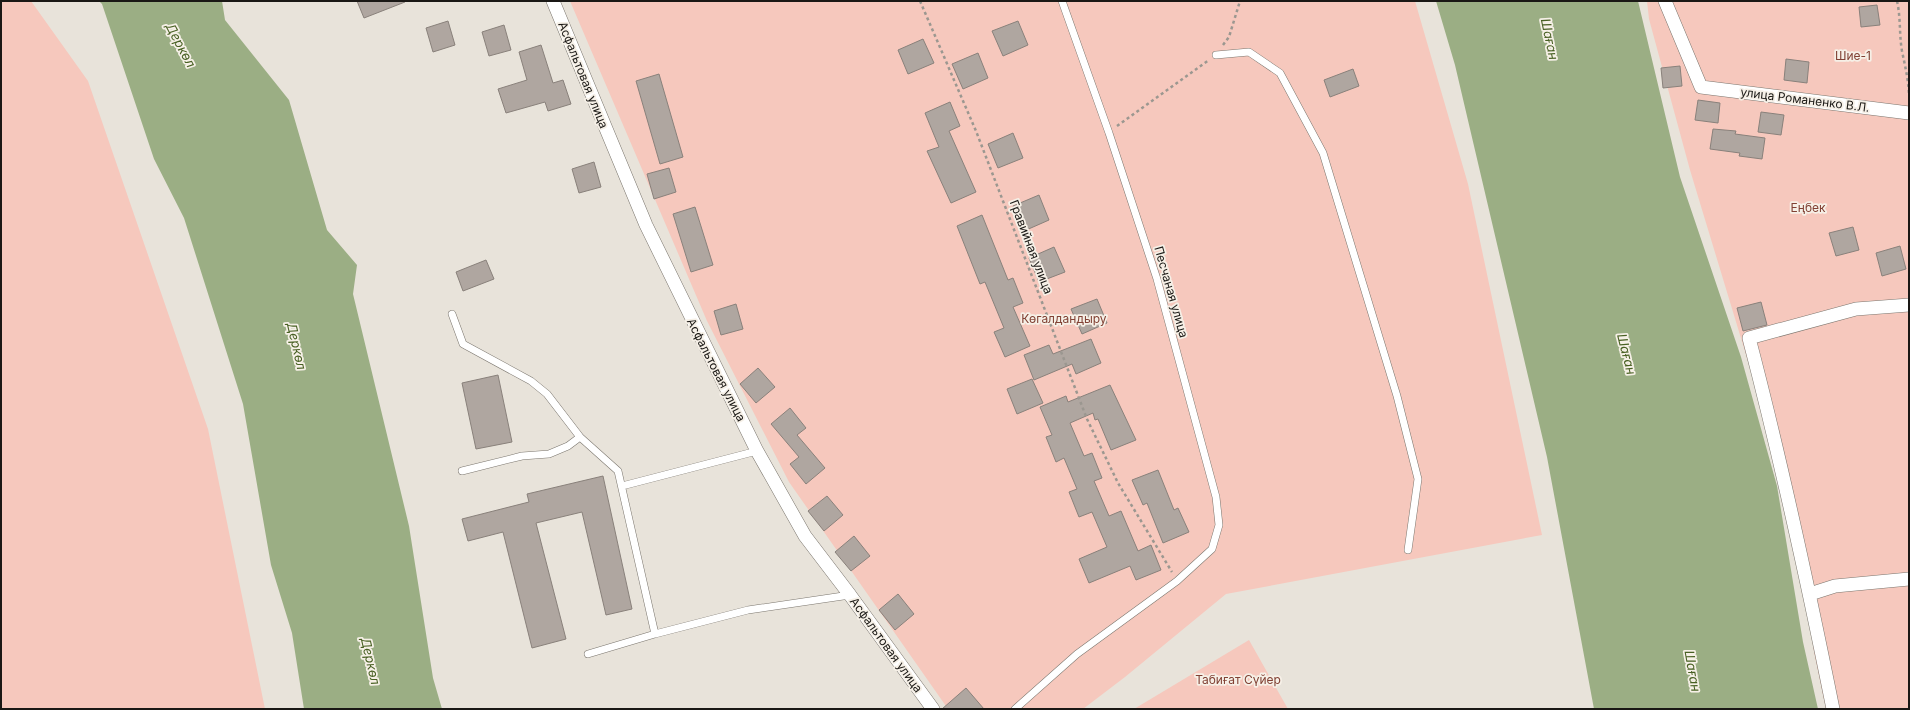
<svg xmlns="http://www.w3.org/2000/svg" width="1910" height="710" viewBox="0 0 1910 710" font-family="Inter,sans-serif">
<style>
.green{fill:#f6c8bd}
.water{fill:#9bae84}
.building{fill:#afa6a0;stroke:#89817b}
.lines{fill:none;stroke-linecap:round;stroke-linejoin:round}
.lane-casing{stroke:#7b766e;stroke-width:8}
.street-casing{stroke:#7b766e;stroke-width:14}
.path{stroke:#9b9790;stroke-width:2.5;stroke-dasharray:3 3;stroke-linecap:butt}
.lane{stroke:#fff;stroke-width:7}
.street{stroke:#fff;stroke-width:13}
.labels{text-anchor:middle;stroke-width:3.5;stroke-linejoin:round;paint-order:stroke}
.park-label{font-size:12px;fill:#814134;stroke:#f6f0e7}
.street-label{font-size:12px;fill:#1a1815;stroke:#f6f0e7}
.water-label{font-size:13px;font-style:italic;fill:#486023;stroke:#f6f0e7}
</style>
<rect width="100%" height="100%" fill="#e8e3da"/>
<path class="green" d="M1 1H31L88 81 208 429 265 709H1Z
M570 1H1415L1468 184 1542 535 1226 594 1125 677 1083 709H948L789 482 707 321Z
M1647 1H1909V709H1826L1814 652 1806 593 1770 434 1690 170 1649 19Z
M1249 640 1288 709H1134Z"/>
<path class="water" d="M99 1H222L225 20 289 100 327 230 357 265 353 294 409 526 433 678 442 709H304L292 633 271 565 243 404 184 218 154 159 102 4Z
M1436 1H1638L1680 177 1741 357 1777 486 1803 642 1818 709H1594L1547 457 1455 65Z"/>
<path class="building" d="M357 1H405V2L364 18Z
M1877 5 1880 25 1861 27 1859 7Z
M448 21 455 45 433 52 426 28Z
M1018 21 1028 45 1003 56 992 31Z
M504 25 511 50 489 56 482 32Z
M923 39 934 63 908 74 898 50Z
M541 45 553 83 563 80 571 104 548 111 545 102 506 113 498 89 527 80 519 52Z
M978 53 988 78 963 89 952 64Z
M1786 59 1809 62 1807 83 1784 80Z
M1680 66 1682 86 1663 88 1661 68Z
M1353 69 1359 86 1330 97 1324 80Z
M659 74 683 157 660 164 636 81Z
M1698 100 1720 103 1718 123 1695 120Z
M950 102 960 126 949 131 976 192 951 203 927 151 939 147 925 113Z
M1761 112 1784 115 1781 135 1758 132Z
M1713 129 1736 131 1735 134 1765 138 1762 159 1739 156 1740 153 1710 149Z
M1013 133 1023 158 998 168 988 144Z
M594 162 601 187 579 193 572 169Z
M669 168 676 192 654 199 647 174Z
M1039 195 1049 220 1024 231 1013 206Z
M695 207 713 265 691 272 673 214Z
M982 215 1008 280 1013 278 1023 303 1013 307 1030 346 1005 357 994 332 1004 328 985 282 980 284 957 226Z
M1853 227 1859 250 1836 256 1829 233Z
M1900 246 1906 269 1882 276 1876 253Z
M1054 247 1065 272 1039 282 1029 258Z
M486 260 494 279 463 291 456 272Z
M1097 299 1107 323 1082 334 1071 309Z
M1761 302 1767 325 1743 331 1737 308Z
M736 304 743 329 721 335 714 311Z
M1091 339 1101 363 1076 374 1072 364 1034 380 1024 355 1049 345 1053 354Z
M758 368 775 387 756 403 740 384Z
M498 375 512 442 476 449 462 383Z
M1032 379 1043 403 1017 414 1007 389Z
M1110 385 1136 440 1111 450 1098 419 1095 420 1093 413 1070 423 1084 456 1092 453 1102 478 1094 481 1109 516 1121 511 1138 551 1151 545 1161 570 1136 580 1130 566 1089 583 1079 559 1107 547 1092 512 1079 517 1069 492 1077 489 1064 458 1056 462 1046 437 1052 435 1040 407 1066 396 1068 402Z
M790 408 806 428 797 435 825 468 806 484 790 464 799 457 771 424Z
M1158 470 1174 510 1178 508 1189 532 1163 543 1147 503 1143 505 1132 480Z
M603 476 632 609 606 615 582 512 536 523 566 639 532 648 503 532 468 541 462 519 529 502 527 494Z
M827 496 843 515 824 531 808 511Z
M854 536 870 556 851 571 835 552Z
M898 594 914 614 895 630 879 610Z
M966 688 984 709H942Z"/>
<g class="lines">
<g class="lane-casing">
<path id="lane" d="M1216 55 1249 52 1280 73 1323 153 1397 396 1418 479 1408 550
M452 314 463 344 531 381 547 394 580 437 618 471 655 634 748 610 850 595
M462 471 522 456 549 454 568 446 580 437
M622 486 757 451
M588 654 655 634
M1015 709 1077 654 1177 581 1212 549 1219 525 1216 497 1157 279 1109 133 1062 1"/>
</g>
<g class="street-casing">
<path id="street" d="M553 1 646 225 757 451 805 536 850 595 933 709
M1665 1 1701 87 1909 113
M1810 594 1835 586 1909 579
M1833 709C1808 585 1781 460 1749 338L1856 309 1909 305"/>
</g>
<path class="path" d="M920 1 976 131 1087 419 1118 483 1172 572
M1897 1C1901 19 1899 34 1902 51 1905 66 1908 77 1909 94
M1223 45 1229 37 1240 1
M1117 126 1209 60"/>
<use href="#lane" class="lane"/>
<use href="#street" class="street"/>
</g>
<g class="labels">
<g class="park-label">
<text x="1853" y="60">Шие-1</text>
<text x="1808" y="212">Еңбек</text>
<text x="1064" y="323">Көгалдандыру</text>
<text x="1238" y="684">Табиғат Сүйер</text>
</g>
<g class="street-label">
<text transform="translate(583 75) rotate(68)" y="4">Асфальтовая улица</text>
<text transform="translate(1805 100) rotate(7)" y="4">улица Романенко В.Л.</text>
<text transform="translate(1031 247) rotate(69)" y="4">Гравийная улица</text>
<text transform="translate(1171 292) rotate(74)" y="4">Песчаная улица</text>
<text transform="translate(716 370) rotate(63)" y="4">Асфальтовая улица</text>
<text transform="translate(886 645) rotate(54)" y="4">Асфальтовая улица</text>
</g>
<g class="water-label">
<text transform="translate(1550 39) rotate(78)" y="5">Шаған</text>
<text transform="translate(181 45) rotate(62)" y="5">Деркөл</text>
<text transform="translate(297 346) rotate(77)" y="5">Деркөл</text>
<text transform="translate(1627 354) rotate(76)" y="5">Шаған</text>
<text transform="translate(371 661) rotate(77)" y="5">Деркөл</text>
<text transform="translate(1693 671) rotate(80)" y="5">Шаған</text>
</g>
</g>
<rect width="1910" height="710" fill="none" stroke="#1a1815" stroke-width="4"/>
</svg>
